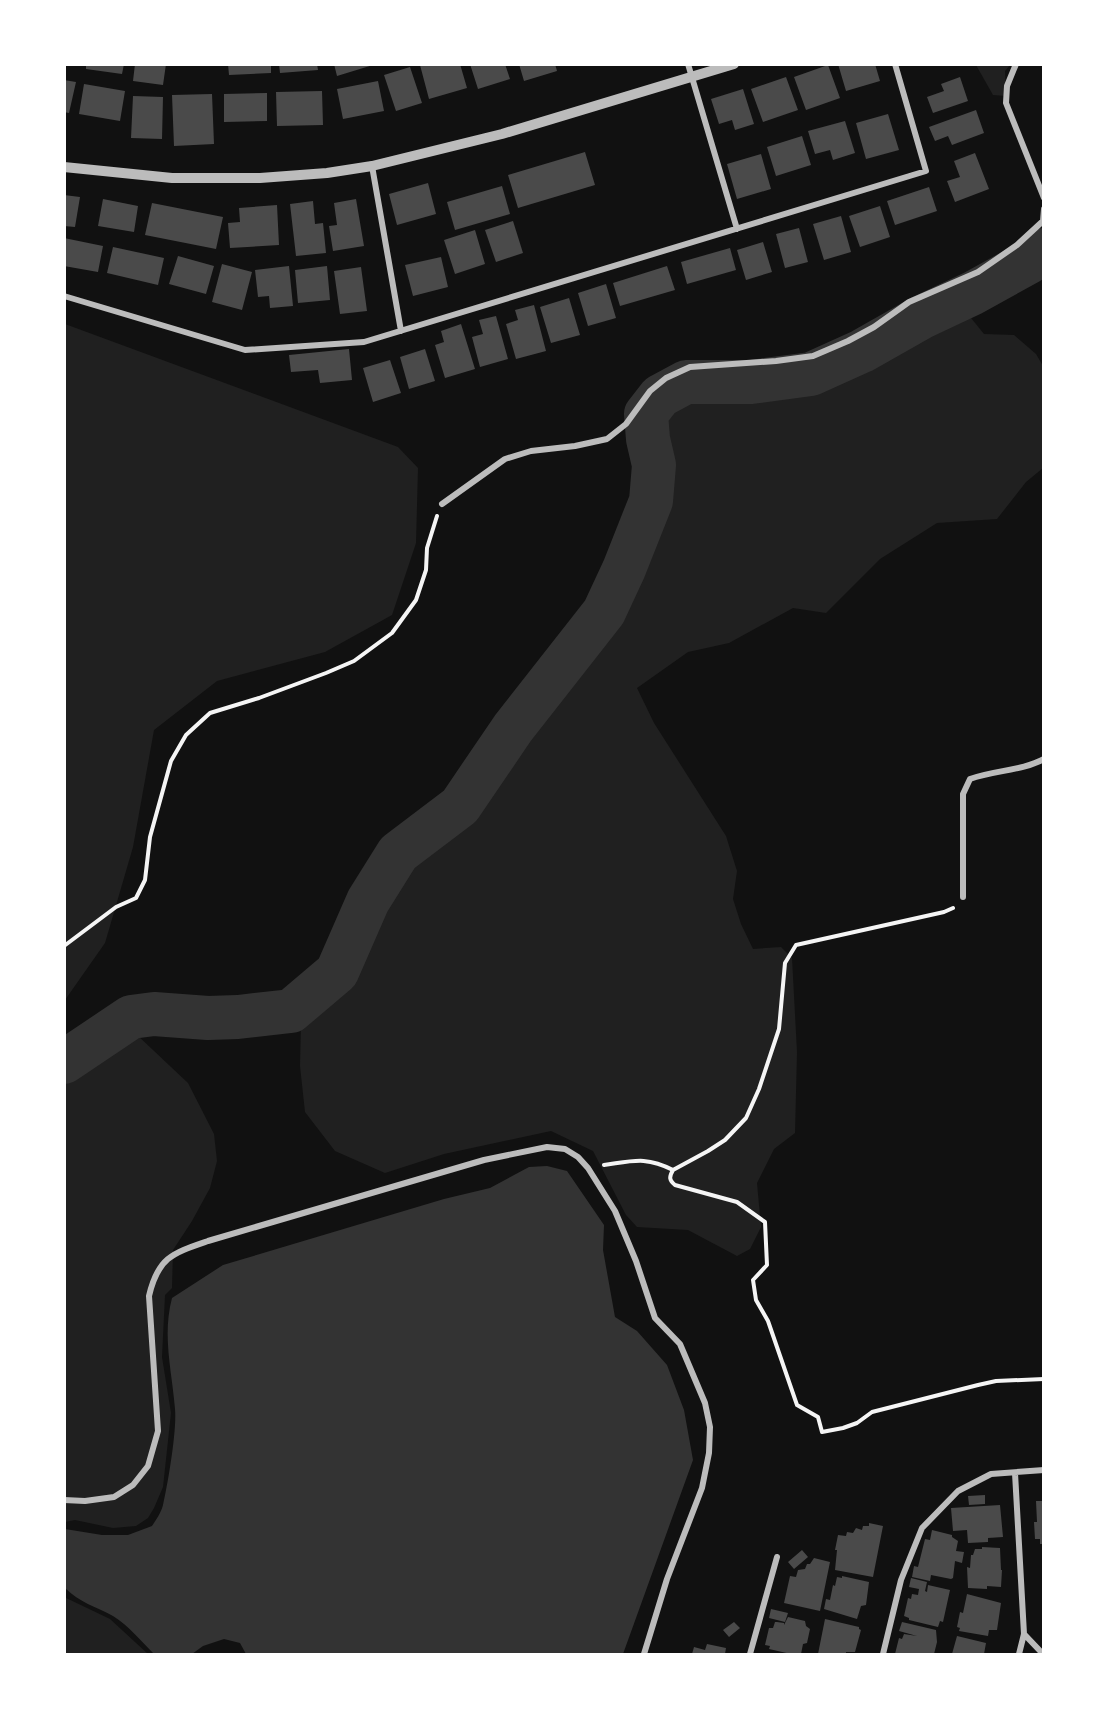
<svg xmlns="http://www.w3.org/2000/svg" width="1108" height="1719" viewBox="0 0 1108 1719" font-family="Merriweather,serif">
<style>
.green{fill:#202020}
.water{fill:#333}
.lines{fill:none;stroke-linecap:round;stroke-linejoin:round}
.river{stroke:#333;stroke-width:44}
.building{fill:#4a4a4a}
.path{stroke:#f5f5f5;stroke-width:4}
.minor{stroke:#bcbcbc;stroke-width:6}
.tertiary{stroke:#bcbcbc;stroke-width:10}
</style>
<rect width="100%" height="100%" fill="#111"/>
<path class="green" d="M976 65H1010L1005 71 1006 96 993 95Z
M971 318 984 334 1014 335 1036 354 1043 366V468L1026 482 997 519 937 523 880 559 826 613 793 608 729 643 688 652 637 688 654 723 726 836 737 871 733 899 741 924 753 949 781 947 792 958 797 1052 795 1133 774 1149 757 1183 761 1227 750 1249 737 1256 688 1230 637 1227 626 1215 593 1151 551 1131 444 1154 385 1173 335 1151 305 1112 300 1066 301 1023 340 977 345 962 453 794 496 745 566 677 588 663 626 601 653 535 666 482 652 428 667 399 822 380 845 366 890 349 929 326Z
M65 324 398 447 418 468 416 543 392 615 325 652 217 681 154 730 133 847 105 943 65 1000Z
M125 1030 136 1034 188 1083 214 1134 217 1161 210 1188 192 1221 173 1250 172 1288 165 1295 162 1357 171 1413 163 1487 154 1508 148 1518 136 1526 113 1528 75 1520 65 1522V1065L103 1041Z
M64 1597 110 1619 148 1654H65Z"/>
<path class="water" d="M547 1166 567 1171 604 1225 603 1250 615 1317 637 1331 667 1365 684 1410 693 1460 623 1654H246L240 1643 224 1639 203 1646 192 1654H154C141 1641 129 1626 113 1616 95 1606 80 1603 65 1588V1529L102 1535H128L152 1526C156 1520 161 1513 163 1505 168 1483 177 1430 175 1409 172 1371 162 1336 172 1298L223 1265 444 1199 490 1188 529 1167Z"/>
<g class="lines">
<path class="river" d="M64 1062 131 1017 154 1014 208 1018 238 1017 291 1011 337 972 368 901 398 853 460 806 513 728 604 612 624 569 651 501 654 465 648 439 646 414 660 396 686 382H751L811 374 862 351 922 317 973 293 1029 262 1044 250"/>
</g>
<path class="building" d="M86 64H124L122 74 86 69Z
M135 64H166L163 85 133 81Z
M228 64H271V73L229 75Z
M279 64H317L318 70 280 73Z
M334 64H373V65L337 76Z
M423 64H460L467 88 429 99 420 65Z
M470 64H505L510 79 478 89Z
M519 64H555L557 71 524 81Z
M838 64H875L880 81 846 91Z
M828 65 840 98 806 110 794 77Z
M410 67 422 103 396 111 384 75Z
M786 77 798 110 763 122 751 89Z
M960 77 968 101 933 113 927 97 944 91 941 84Z
M64 80 76 82 69 113 64 112Z
M378 81 384 111 343 119 337 89Z
M84 84 125 91 120 121 79 114Z
M743 89 754 124 735 130 732 120 719 124 711 99Z
M322 91 323 125 277 126 276 92Z
M267 93V121L224 122V94Z
M212 94 214 144 174 146 172 95Z
M133 96 163 97 162 139 131 138Z
M976 110 984 133 952 145 948 136 935 141 929 127Z
M888 114 899 150 866 159 856 123Z
M845 121 855 153 833 160 830 150 815 154 808 131Z
M802 136 811 165 776 176 767 147Z
M585 152 595 185 518 208 508 175Z
M975 153 989 189 955 202 947 181 960 177 954 161Z
M761 154 771 189 737 199 727 164Z
M428 183 436 214 397 225 389 194Z
M502 186 510 214 455 230 447 202Z
M929 187 937 211 895 225 887 201Z
M64 195 80 197 75 227 64 226Z
M103 199 138 206 134 232 98 226Z
M356 199 364 246 333 251 329 226 337 225 334 203Z
M313 201 315 224 323 223 326 253 296 256 290 204Z
M152 203 223 217 216 249 145 235Z
M277 205 279 245 230 248 228 223 240 222 239 208Z
M880 206 890 237 860 247 849 216Z
M841 216 851 252 824 260 813 224Z
M513 221 523 253 496 262 485 230Z
M799 228 808 262 785 268 776 234Z
M475 230 485 264 455 274 444 240Z
M64 238 103 246 98 272 64 266Z
M763 242 772 272 746 280 737 250Z
M113 247 164 258 158 285 107 273Z
M730 248 736 270 687 284 681 262Z
M178 256 214 266 206 294 169 284Z
M441 257 448 287 413 296 405 265Z
M222 264 252 272 242 310 212 302Z
M289 266 293 306 270 308 269 296 258 297 255 270Z
M327 266 330 300 298 303 295 270Z
M667 266 675 290 620 306 613 283Z
M361 267 367 311 340 314 334 271Z
M606 284 616 318 588 326 578 293Z
M569 298 580 335 551 343 540 307Z
M534 305 546 351 516 359 506 324 518 320 515 310Z
M496 316 508 359 480 367 472 337 483 334 479 320Z
M461 324 475 369 445 378 435 345 444 342 441 331Z
M349 349 352 380 320 383 318 370 291 372 289 355Z
M425 349 435 381 409 389 400 357Z
M390 360 401 393 373 402 363 368Z
M985 1495V1504L969 1505 968 1496Z
M1036 1501H1044V1544H1040V1539H1035L1034 1522H1037Z
M1000 1505 1003 1537 988 1538V1542L968 1543 967 1530 953 1531 951 1508Z
M869 1523 883 1526 873 1577 835 1570 837 1550H835L838 1535 846 1536 847 1532 853 1533 856 1528 862 1530 863 1526H869Z
M932 1530 952 1535V1537L958 1541 956 1551 964 1552 962 1563 955 1561 953 1578 951 1579 931 1575 930 1581 912 1577 914 1566 918 1567 925 1539 930 1540Z
M982 1547 1000 1548 1001 1570H1002L1001 1587 987 1586V1589L968 1588 967 1567 970 1568 971 1555H973L975 1549H982Z
M802 1550 808 1557 794 1569 788 1562Z
M814 1558 830 1562 820 1611 784 1603 790 1576 796 1577 798 1570 805 1569 807 1564H810Z
M842 1576 869 1582 866 1605 861 1606 857 1619 824 1609 826 1599 830 1600 833 1585 835 1586 837 1577 842 1578Z
M911 1578 927 1582 925 1591 927 1592 928 1585 950 1590 943 1622 940 1621 938 1627 909 1620V1618L904 1616 908 1598 911 1599 912 1594 918 1595 919 1589 909 1587Z
M967 1594 1001 1603 997 1630H989L988 1636 959 1631 960 1628 957 1627 960 1612 963 1613Z
M771 1609 788 1613 785 1622 769 1618Z
M788 1617 805 1621 806 1626 810 1629 807 1643 803 1644 801 1654H791L769 1649 770 1646 765 1645 769 1628H773L775 1622H777L784 1623V1625Z
M825 1619 859 1627V1629L861 1630 855 1652H846V1654H818Z
M734 1622 740 1628 729 1637 723 1630Z
M902 1622 936 1630 937 1642 934 1654H895L899 1638 902 1639 904 1634 917 1636 899 1631Z
M957 1636 986 1643 984 1654H952Z
M707 1644 726 1648 725 1654H692L694 1647 705 1650Z"/>
<g class="lines">
<path class="path" d="M64 946 116 907 136 898 145 880 150 837 171 761 186 735 210 713 259 698 326 673 354 661 392 633 416 600 426 570 427 548 437 516
M604 1165C633 1161 646 1156 673 1170L708 1151 725 1140 746 1118 759 1089 779 1029 785 963 796 945 944 912 953 908
M673 1170C669 1177 669 1180 675 1185L737 1202 765 1222 767 1265 753 1280 756 1300 768 1321 797 1405 818 1417 822 1432 843 1428 857 1423 872 1412 978 1385 996 1381 1044 1379"/>
<path class="minor" d="M688 64 737 229
M1016 64 1007 86 1006 103 1044 198
M372 166 401 331
M64 296 245 350 364 342 926 171 895 64
M442 504 505 459 531 451 575 446 607 439 626 424 650 391 666 378 690 367 776 361 813 356 848 341 874 327 909 302 978 272 1017 245 1043 221 1044 209
M963 897V794L970 779C994 770 1022 771 1044 759
M1015 1473 1024 1634 1019 1654
M64 1500 85 1501 114 1497 133 1485 148 1466 158 1431 149 1296C158 1257 173 1253 208 1241L484 1160 547 1147 565 1149 578 1157 588 1168 615 1211 636 1261 655 1318 680 1344 705 1403 710 1427 709 1453 702 1488 667 1579 644 1654
M1024 1634 1043 1654
M750 1654 777 1557
M883 1654 901 1580 922 1528 958 1491 991 1474 1044 1470"/>
<path class="tertiary" d="M64 167 172 178H260L327 173 372 166 502 134 734 64"/>
</g>
<rect width="1108" height="1719" fill="none" stroke="#ffffff" stroke-width="132"/>
</svg>
